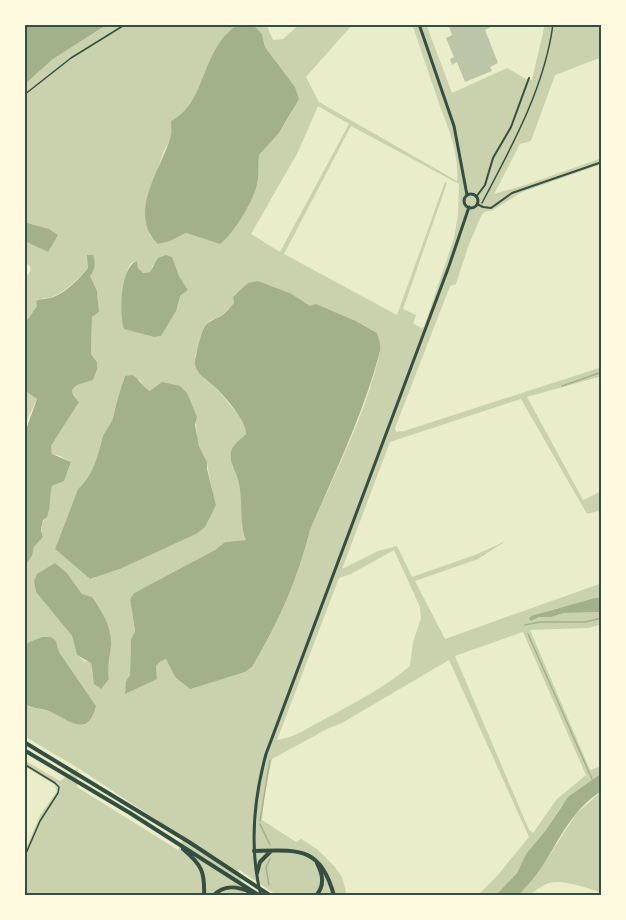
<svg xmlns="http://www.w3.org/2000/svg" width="626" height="920" viewBox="0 0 626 920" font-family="'Fira Sans Condensed',sans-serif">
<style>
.green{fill:#cad2ad;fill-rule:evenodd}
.water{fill:#a3b18a}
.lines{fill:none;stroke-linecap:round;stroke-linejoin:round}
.stream{stroke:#a3b18a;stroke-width:1.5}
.building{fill:#bcc5a7}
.path{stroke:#344e41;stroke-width:1.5}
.minor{stroke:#344e41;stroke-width:2}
.tertiary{stroke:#344e41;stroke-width:3}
.trunk{stroke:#344e41;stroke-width:4}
.neatline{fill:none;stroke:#344e41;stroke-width:2}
</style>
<rect width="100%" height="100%" fill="#e9edc9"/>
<path class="green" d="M108 24H239C200 47 208 102 171 121V138L163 153 145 208 146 222 151 237 170 241 186 233 220 244C234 234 257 196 258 179 259 171 258 163 259 155L279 133 292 112 295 87 265 47 262 34 250 24H266L273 40 283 39 300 24H353L306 77 319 102 457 181C459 155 450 132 441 109 431 81 422 52 412 24H426L452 93 507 68 526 79 532 80 545 24H602V57L555 75 531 141 520 144 494 194 528 184 602 158V164L522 192 493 210 484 212 481 216 468 247 456 284 450 286 395 428 396 432 404 431 602 367V376L527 397 583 500 602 491V517L598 511 587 514 521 399 390 442 342 569 378 551 397 546 412 577 475 555 506 541 478 559 415 581 445 639 602 583V598L551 610 534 617 531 621 539 617H551L564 613 602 612V624L589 628 530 630 590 770 602 766V773L562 805 546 830 526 854 517 873 495 896H477L497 876 529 837 449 660 342 723 327 729 272 759 264 792 262 820 296 842 301 839 317 849 335 867 342 877 347 896H278L238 869 244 892 251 896H24V853L40 815 57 791 54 784 24 766V760L60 781 78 768 24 736V704L30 707 52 712 66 720 96 706 59 652 56 641 42 637 24 644V567L32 556 34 547 43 537C40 527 42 521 49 512L48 503 52 486C63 483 68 472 71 462L60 456 52 454 51 446 79 402 73 395 72 390 97 362 91 354 92 317 99 312 97 291 89 276 87 261 88 268C78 279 59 299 44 298L29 318 24 322V280L31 270 30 266 24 263V241L48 252 49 229 24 222V85L53 59ZM318 106 349 124 280 252 251 234 298 152ZM351 126 459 184 458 215 454 238 424 327 421 328 413 323 416 315 403 309 447 183 445 182 397 315 284 254ZM171 257 179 276 188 290 180 296 161 336 154 337 125 329C119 313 122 277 131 263L137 261 138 268 143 273 151 272 152 266ZM258 281 290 293 310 307 316 304 356 321 377 333C378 339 381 346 380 351 367 412 335 473 310 530 298 579 278 625 252 667L245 672 190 688 175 677 167 659 160 662 156 666 157 679 126 681 130 675 131 639 135 631 130 599 134 593 215 550 225 542 247 540 239 481 232 466 234 445 246 434V428L240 417 216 388 204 379 195 355 201 342 203 329 211 320 220 317 234 303 233 297ZM125 376 140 380 143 388 193 410C198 421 195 434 199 446 201 452 206 457 207 463 209 477 213 491 215 505L196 534 120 569 90 579 55 549 78 489C92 477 98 456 102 439 104 431 111 425 113 418 116 404 120 390 125 376ZM394 550 420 607 421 618 413 642 410 666C384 688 354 703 323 720 309 727 294 738 277 740L339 578 351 574ZM55 563 67 573 82 594 110 656 108 671 109 679 92 674 91 662 84 661 77 655 72 636 36 592ZM523 632 586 775 557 799 533 833 529 830 455 656ZM78 768 184 838 178 850 77 787Z
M24 390 37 399 28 418 24 435Z
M602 791V893C587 888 564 879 549 883 535 888 535 896 518 896L540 870 576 814Z"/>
<path class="water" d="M24 24H108L53 59 24 85Z
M239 24 253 25 262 34 265 47 295 87 299 99 279 133 259 155C258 163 259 171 258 179 257 196 234 234 220 244L186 233 170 241 158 244C127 214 160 171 170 139 172 134 171 127 171 121 208 102 200 47 239 24Z
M24 222 49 229 58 235 48 252 24 241Z
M87 255H93C96 263 95 270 90 276L97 291 99 312 92 317 91 354 97 362V369L93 380 77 385 72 390 73 395 79 402 51 446 52 454 71 462 64 481 52 486C49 497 51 508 47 517L43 520 41 530 43 537 34 547 32 556 24 567V435L37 399 24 390V322L29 318 37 306 36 301C41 299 45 299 50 298 64 295 79 279 88 268Z
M166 255 172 257 179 276 188 290 180 296 176 311 161 336 154 337 124 329C119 314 120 267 137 261L138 268 143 273 150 272 158 258Z
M258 281 290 293 310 306 316 304 356 321 377 333C379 339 381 345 380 351 364 413 335 472 310 530 298 579 278 624 252 667L245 672 190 689 175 677 166 659 160 662 156 666 157 679 125 694 126 681 130 675 131 639 135 631 130 599 134 593 215 550 225 542 246 540C239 523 243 503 239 484 237 473 229 464 231 452 232 445 241 439 246 434 247 422 226 398 217 389 209 381 198 376 195 365 194 361 201 334 203 330 207 321 214 320 221 316 226 313 230 307 234 303L233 297 248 283Z
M133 375C140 380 142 387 150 391L162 382 180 386 187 393 197 417 195 425 199 446 207 462V469L216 505 205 527 196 534 120 569 90 579 55 549 78 489C92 477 98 456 102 439 104 431 111 425 113 418 116 404 120 390 125 376Z
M55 563 67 573 82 594 92 597C102 611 112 628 111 645 110 657 107 668 109 679L101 689 94 684 91 663 77 655 72 636 36 592 34 581 37 574Z
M595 598H602V612L564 613 551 617H539L531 621 529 619 531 616Z
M42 637H51L56 641 59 652 96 706C88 738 70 721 51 712 42 708 33 709 24 704V644Z
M602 773V791C573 808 559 840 542 867 535 877 526 887 518 896H495L517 873 526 854 546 830 568 797Z"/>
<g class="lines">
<path class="stream" d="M562 386 602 372
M525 625 540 622H585L602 618
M528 634 592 779
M260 821 270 760
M260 824 270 845
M269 885 266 867 270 859"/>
</g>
<path class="building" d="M448 24H491V27L485 30 498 63 490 67 492 71 465 82 457 62 452 65 450 59 454 57 446 38 452 35Z"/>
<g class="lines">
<path class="path" d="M24 95 71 58 126 24
M482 203C511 148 545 87 553 24
M24 764 55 783 59 787 58 793 40 821 24 858"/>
<path class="minor" d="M476 197 485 185 493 158 511 127 529 78
M477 204 483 207 491 208 512 193 602 162"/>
<path class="tertiary" d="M419 24 454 126 467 195
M464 201a7 7 0 1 1 14 0a7 7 0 1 1-14 0Z
M261 896C249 848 253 802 266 754L449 266 469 207"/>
<path class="trunk" d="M24 742 189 842 271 896
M24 750 130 813 260 896
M183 849C202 865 205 872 204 896
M254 851C298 850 321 846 334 896
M257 873 260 862 271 851
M213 896C224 884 237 886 250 892
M316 896C325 885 323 875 317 863"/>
</g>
<rect width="626" height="920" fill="none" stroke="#fefae0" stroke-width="51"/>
<rect x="26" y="26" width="574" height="868" class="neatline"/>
</svg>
